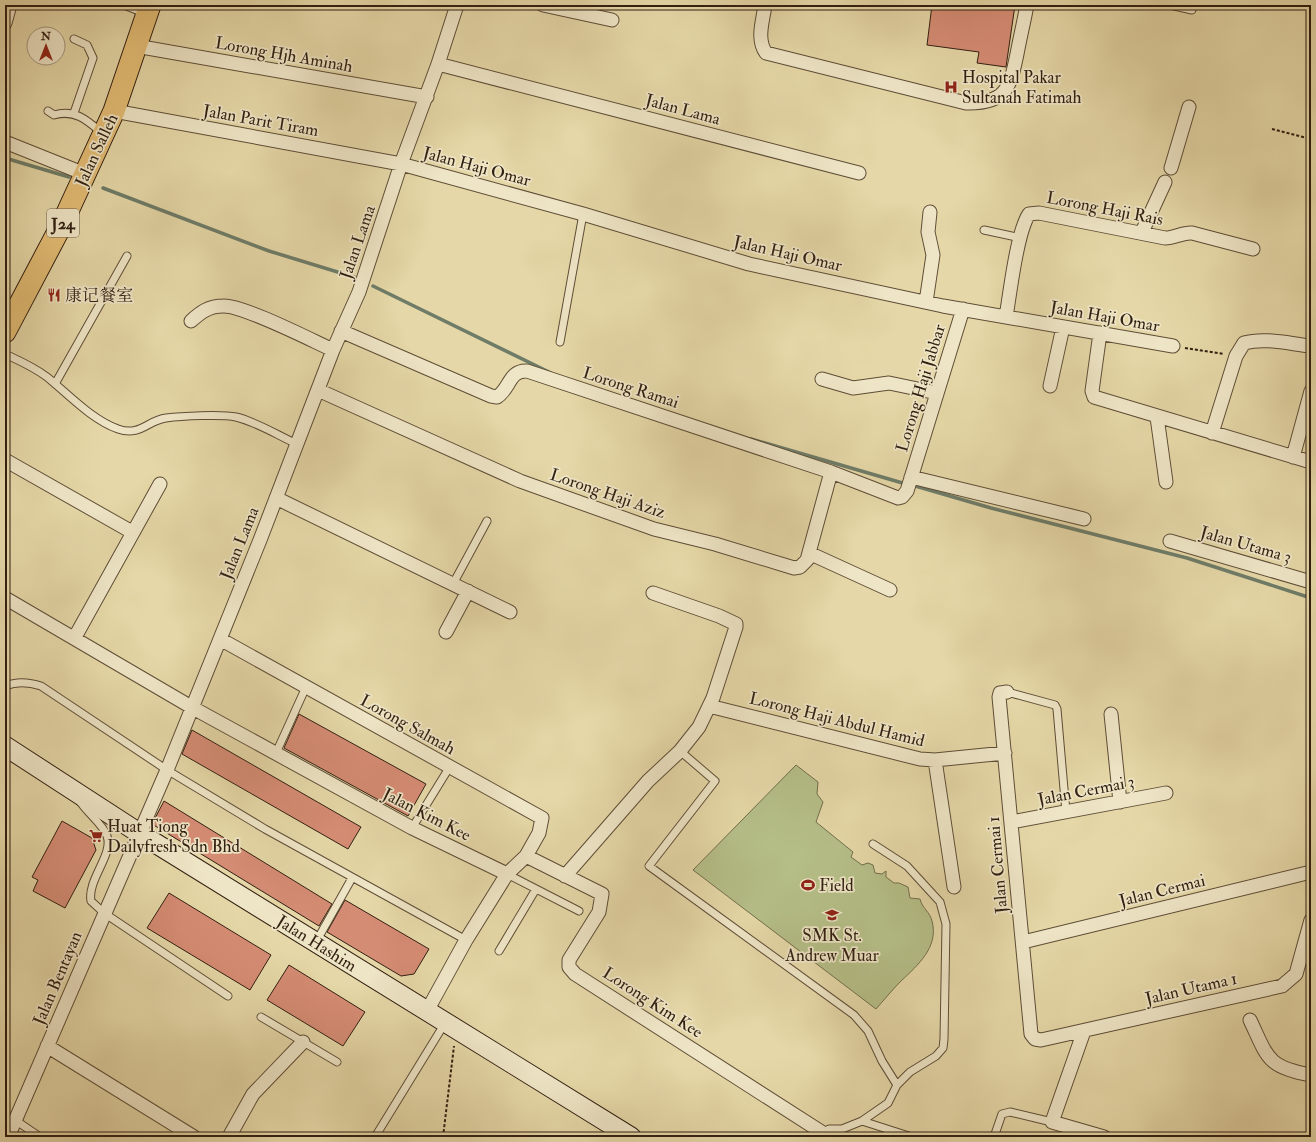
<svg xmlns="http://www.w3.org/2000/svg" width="1316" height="1142" viewBox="0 0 1316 1142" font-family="'IM FELL Double Pica','Noto Serif SC',serif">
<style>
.green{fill:#b5be87;stroke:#736e4c}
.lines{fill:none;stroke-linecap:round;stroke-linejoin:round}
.stream{stroke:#6e7c68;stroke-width:3.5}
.building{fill:#d58c74;stroke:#311f11}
.lane-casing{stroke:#5e4d36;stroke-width:9}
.street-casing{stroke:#5e4d36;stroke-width:15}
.secondary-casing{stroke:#311f11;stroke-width:21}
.primary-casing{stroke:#311f11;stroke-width:23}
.path{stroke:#311f11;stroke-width:2;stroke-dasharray:3 2;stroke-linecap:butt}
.lane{stroke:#eee5c6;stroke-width:7}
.street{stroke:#eee5c6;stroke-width:13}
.secondary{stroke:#eee5c6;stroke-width:19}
.primary{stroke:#e2bc74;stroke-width:21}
.labels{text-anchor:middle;stroke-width:3.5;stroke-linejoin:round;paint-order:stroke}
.shield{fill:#eee5c6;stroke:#6a5a47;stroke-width:1}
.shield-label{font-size:16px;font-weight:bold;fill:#311f11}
.street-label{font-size:17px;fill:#311f11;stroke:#eee5c6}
.poi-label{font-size:17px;fill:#311f11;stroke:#eee5c6;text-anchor:start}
</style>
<rect width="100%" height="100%" fill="#e5d7a7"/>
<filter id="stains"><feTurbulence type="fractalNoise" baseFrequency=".005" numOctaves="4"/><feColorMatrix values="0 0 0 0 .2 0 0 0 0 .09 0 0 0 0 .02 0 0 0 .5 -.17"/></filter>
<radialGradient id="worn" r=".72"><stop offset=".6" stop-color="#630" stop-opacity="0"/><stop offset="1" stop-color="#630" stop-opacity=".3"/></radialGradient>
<path class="green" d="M796 765 818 782 817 794 823 802 816 822 853 852 851 857 862 865 868 863 873 865 875 873 882 874 886 871V877L894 883H899L908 887 910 898 920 899C922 908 930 912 932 921 939 947 918 965 901 981 892 990 884 1000 876 1009L693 870Z"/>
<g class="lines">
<path class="stream" d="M5 158 69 177
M103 188 269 251 354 277
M373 286 551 373
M751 439 906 484
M912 485 991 508 1187 558 1311 598"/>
</g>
<path class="building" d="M932 5H1015L1006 67 977 63 979 52 927 45Z
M299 714 426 784 408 816 284 748Z
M192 730 361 827 348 849 182 754Z
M164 801 332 904 319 926 152 824Z
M62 821 92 838 96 850 65 908 33 891 38 880 32 877Z
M169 893 271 955 250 990 147 928Z
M345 900 429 949 414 974 401 976 327 932Z
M289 965 365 1012 343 1046 267 1000Z"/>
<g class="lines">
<g class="lane-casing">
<path id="lane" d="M124 5 144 13
M1170 5 1192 10
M48 111 54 115C75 109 87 120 102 133
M74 113 93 58 87 45 74 39
M984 230 1021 238
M5 302 17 308
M560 342 583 214
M5 354C20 361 34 367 47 377 68 394 92 420 118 429 140 437 148 420 166 418 181 416 222 414 236 417 257 422 277 435 297 444
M55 384 127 256
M453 584 487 521
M5 686C17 681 29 682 41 686L167 770 265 829 466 940
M1007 692 1055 705 1057 709 1066 812
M680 751 715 781 649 866 854 1015 868 1031 882 1061 897 1085
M276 753 306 687
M79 800C86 812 103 824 107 836 114 854 87 880 91 901L104 913 228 996
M412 828 449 768
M507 874 579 911
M316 942 352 878
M499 951 536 889
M261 1017 337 1062
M15 1120 40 1137
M862 1121 912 1137
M823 1133 829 1129H842L862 1121 888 1103 897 1085 910 1072 936 1056 943 1048 944 1039 946 924 940 902 907 866 873 844
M375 1137 445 1023
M994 1137 1002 1114 1010 1112 1052 1122"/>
</g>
<g class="street-casing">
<path id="street" d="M543 5 612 20
M765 5C763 21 756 39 766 53L966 103C1006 104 1010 88 1017 54 1020 38 1024 21 1027 5
M5 23 10 5
M136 46 427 97
M438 64 457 5
M114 111 401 164 583 214 749 264 943 306 1173 346
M5 142 85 174
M1171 168 1189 107
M1142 232 1165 182
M926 302 933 255 928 232 930 212
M1006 317C1010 293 1017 232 1029 214L1039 213 1165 238C1175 238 1183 232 1192 233L1253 249
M191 321C201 312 209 306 223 306 243 305 311 340 333 350
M341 331 491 396 497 397C510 389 509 370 527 371L831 472 898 498 902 497 907 491 963 309
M1100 333 1092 391 1094 397 1311 462
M822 379 853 388 889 383 937 393
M1050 386 1063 327
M318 390 520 481 654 529 715 544 794 568 800 567 807 560 831 472
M1157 417 1166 482
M1212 433 1236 356 1244 343C1265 337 1290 344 1311 346
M1293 457 1311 391
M5 460 132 532
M911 477 1084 519
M276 498 510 612
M1170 541 1311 582
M809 553 890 590
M5 598 193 708 412 828 507 874
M446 632 468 591
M75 637 160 484
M220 639 542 818 539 833 526 856 507 874 466 940 427 1011
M1007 692 1000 693 999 697 1031 1034 1035 1039 1041 1040 1282 986 1296 974 1311 920
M709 706 920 759 935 760 1005 753
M1111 714 1120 802
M935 760 954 887
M1011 822 1166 793
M526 856 602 894 599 912 569 960V967L575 974 823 1133 819 1137
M565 876 648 781 680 751 699 727 713 698 736 627V624L719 616 653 593
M1023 942 1311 872
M1250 1020C1268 1058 1267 1067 1311 1075
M1084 1031 1052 1122 1104 1137
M47 1046 194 1137
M8 1137 167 770 260 540 333 350 359 292 401 164 438 64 859 173
M229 1137 253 1094 303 1042"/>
</g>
<g class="secondary-casing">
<path id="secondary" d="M5 746 139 833 631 1137"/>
</g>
<g class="primary-casing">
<path id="primary" d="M5 332 62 224 114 111 150 5"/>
</g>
<path class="path" d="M1272 129 1311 139
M1185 348 1224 354
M443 1137 454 1046"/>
<use href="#lane" class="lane"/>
<use href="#street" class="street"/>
<use href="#secondary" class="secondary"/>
<use href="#primary" class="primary"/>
</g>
<defs>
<g id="hospital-bare" transform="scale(1.08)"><path d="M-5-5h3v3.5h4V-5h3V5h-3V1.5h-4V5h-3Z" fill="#8f2418" stroke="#eee5c6" stroke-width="2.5" paint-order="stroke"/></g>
<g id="restaurant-bare" transform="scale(1.08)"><path d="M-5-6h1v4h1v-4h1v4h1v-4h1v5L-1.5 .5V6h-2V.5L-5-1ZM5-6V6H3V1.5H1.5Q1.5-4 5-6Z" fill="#8f2418" stroke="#eee5c6" stroke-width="2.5" paint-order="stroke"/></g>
<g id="supermarket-bare" transform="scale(1.08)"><path d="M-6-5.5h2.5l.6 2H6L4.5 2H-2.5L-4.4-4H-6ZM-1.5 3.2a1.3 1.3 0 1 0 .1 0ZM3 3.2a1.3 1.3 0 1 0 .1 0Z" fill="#8f2418" stroke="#eee5c6" stroke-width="2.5" paint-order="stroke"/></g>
<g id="stadium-bare" transform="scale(1.08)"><path d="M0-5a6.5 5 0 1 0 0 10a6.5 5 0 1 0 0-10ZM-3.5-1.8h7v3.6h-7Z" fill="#8f2418" stroke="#eee5c6" stroke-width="2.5" paint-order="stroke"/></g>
<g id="school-bare" transform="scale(1.08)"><path d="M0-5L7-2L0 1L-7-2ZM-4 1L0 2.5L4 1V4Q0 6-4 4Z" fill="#8f2418" stroke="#eee5c6" stroke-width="2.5" paint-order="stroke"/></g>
</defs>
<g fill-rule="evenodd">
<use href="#hospital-bare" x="951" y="87"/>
<use href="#restaurant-bare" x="54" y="295"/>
<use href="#supermarket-bare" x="96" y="836"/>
<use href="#stadium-bare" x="808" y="885"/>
<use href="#school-bare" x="832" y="915"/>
</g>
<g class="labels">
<rect class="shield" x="47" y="209" width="32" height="28" rx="3"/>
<g class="shield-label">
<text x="63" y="229">J24</text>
</g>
<g class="street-label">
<text transform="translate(284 54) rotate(10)" y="6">Lorong Hjh Aminah</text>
<text transform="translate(683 109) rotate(15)" y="6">Jalan Lama</text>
<text transform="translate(261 120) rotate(10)" y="6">Jalan Parit Tiram</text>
<text transform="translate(96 150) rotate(-65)" y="6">Jalan Salleh</text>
<text transform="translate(477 166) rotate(15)" y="6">Jalan Haji Omar</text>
<text transform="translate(1105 208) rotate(11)" y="6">Lorong Haji Rais</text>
<text transform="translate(357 242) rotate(-71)" y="6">Jalan Lama</text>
<text transform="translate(788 253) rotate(13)" y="6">Jalan Haji Omar</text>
<text transform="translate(1105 316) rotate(10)" y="6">Jalan Haji Omar</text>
<text transform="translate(631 387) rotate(18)" y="6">Lorong Ramai</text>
<text transform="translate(920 388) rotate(-73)" y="6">Lorong Haji Jabbar</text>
<text transform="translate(608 493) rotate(19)" y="6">Lorong Haji Aziz</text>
<text transform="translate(239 543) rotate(-68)" y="6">Jalan Lama</text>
<text transform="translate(1246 544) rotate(16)" y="6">Jalan Utama 3</text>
<text transform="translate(837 719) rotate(14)" y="6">Lorong Haji Abdul Hamid</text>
<text transform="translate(408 724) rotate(29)" y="6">Lorong Salmah</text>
<text transform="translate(1086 790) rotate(-11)" y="6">Jalan Cermai 3</text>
<text transform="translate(427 814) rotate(27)" y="6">Jalan Kim Kee</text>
<text transform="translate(997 865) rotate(-95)" y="6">Jalan Cermai 1</text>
<text transform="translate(1162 890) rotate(-14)" y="6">Jalan Cermai</text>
<text transform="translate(317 943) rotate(32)" y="6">Jalan Hashim</text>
<text transform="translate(57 978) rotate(-67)" y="6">Jalan Bentayan</text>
<text transform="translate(1191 988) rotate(-13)" y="6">Jalan Utama 1</text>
<text transform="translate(653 1002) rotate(33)" y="6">Lorong Kim Kee</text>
</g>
<g class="poi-label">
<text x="962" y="83">Hospital Pakar<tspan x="962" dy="20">Sultanah Fatimah</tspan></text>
<text x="65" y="301">康记餐室</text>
<text x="107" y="832">Huat Tiong<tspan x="107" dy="20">Dailyfresh Sdn Bhd</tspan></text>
<text x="819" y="891">Field</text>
<text x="832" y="941" text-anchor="middle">SMK St.<tspan x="832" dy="20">Andrew Muar</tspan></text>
</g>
</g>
<rect width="1316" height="1142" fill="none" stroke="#e5d7a7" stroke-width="20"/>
<rect x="6" y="6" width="1304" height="1130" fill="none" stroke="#311f11" stroke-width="2"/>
<rect x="10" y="10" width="1296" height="1122" fill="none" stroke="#311f11"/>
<g transform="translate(46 46)"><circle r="19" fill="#eee5c6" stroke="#a2967e"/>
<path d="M0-3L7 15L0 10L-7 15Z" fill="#8f2418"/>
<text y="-6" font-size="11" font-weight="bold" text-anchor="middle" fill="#311f11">N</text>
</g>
<rect width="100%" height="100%" filter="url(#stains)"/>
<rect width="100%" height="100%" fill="url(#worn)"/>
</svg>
